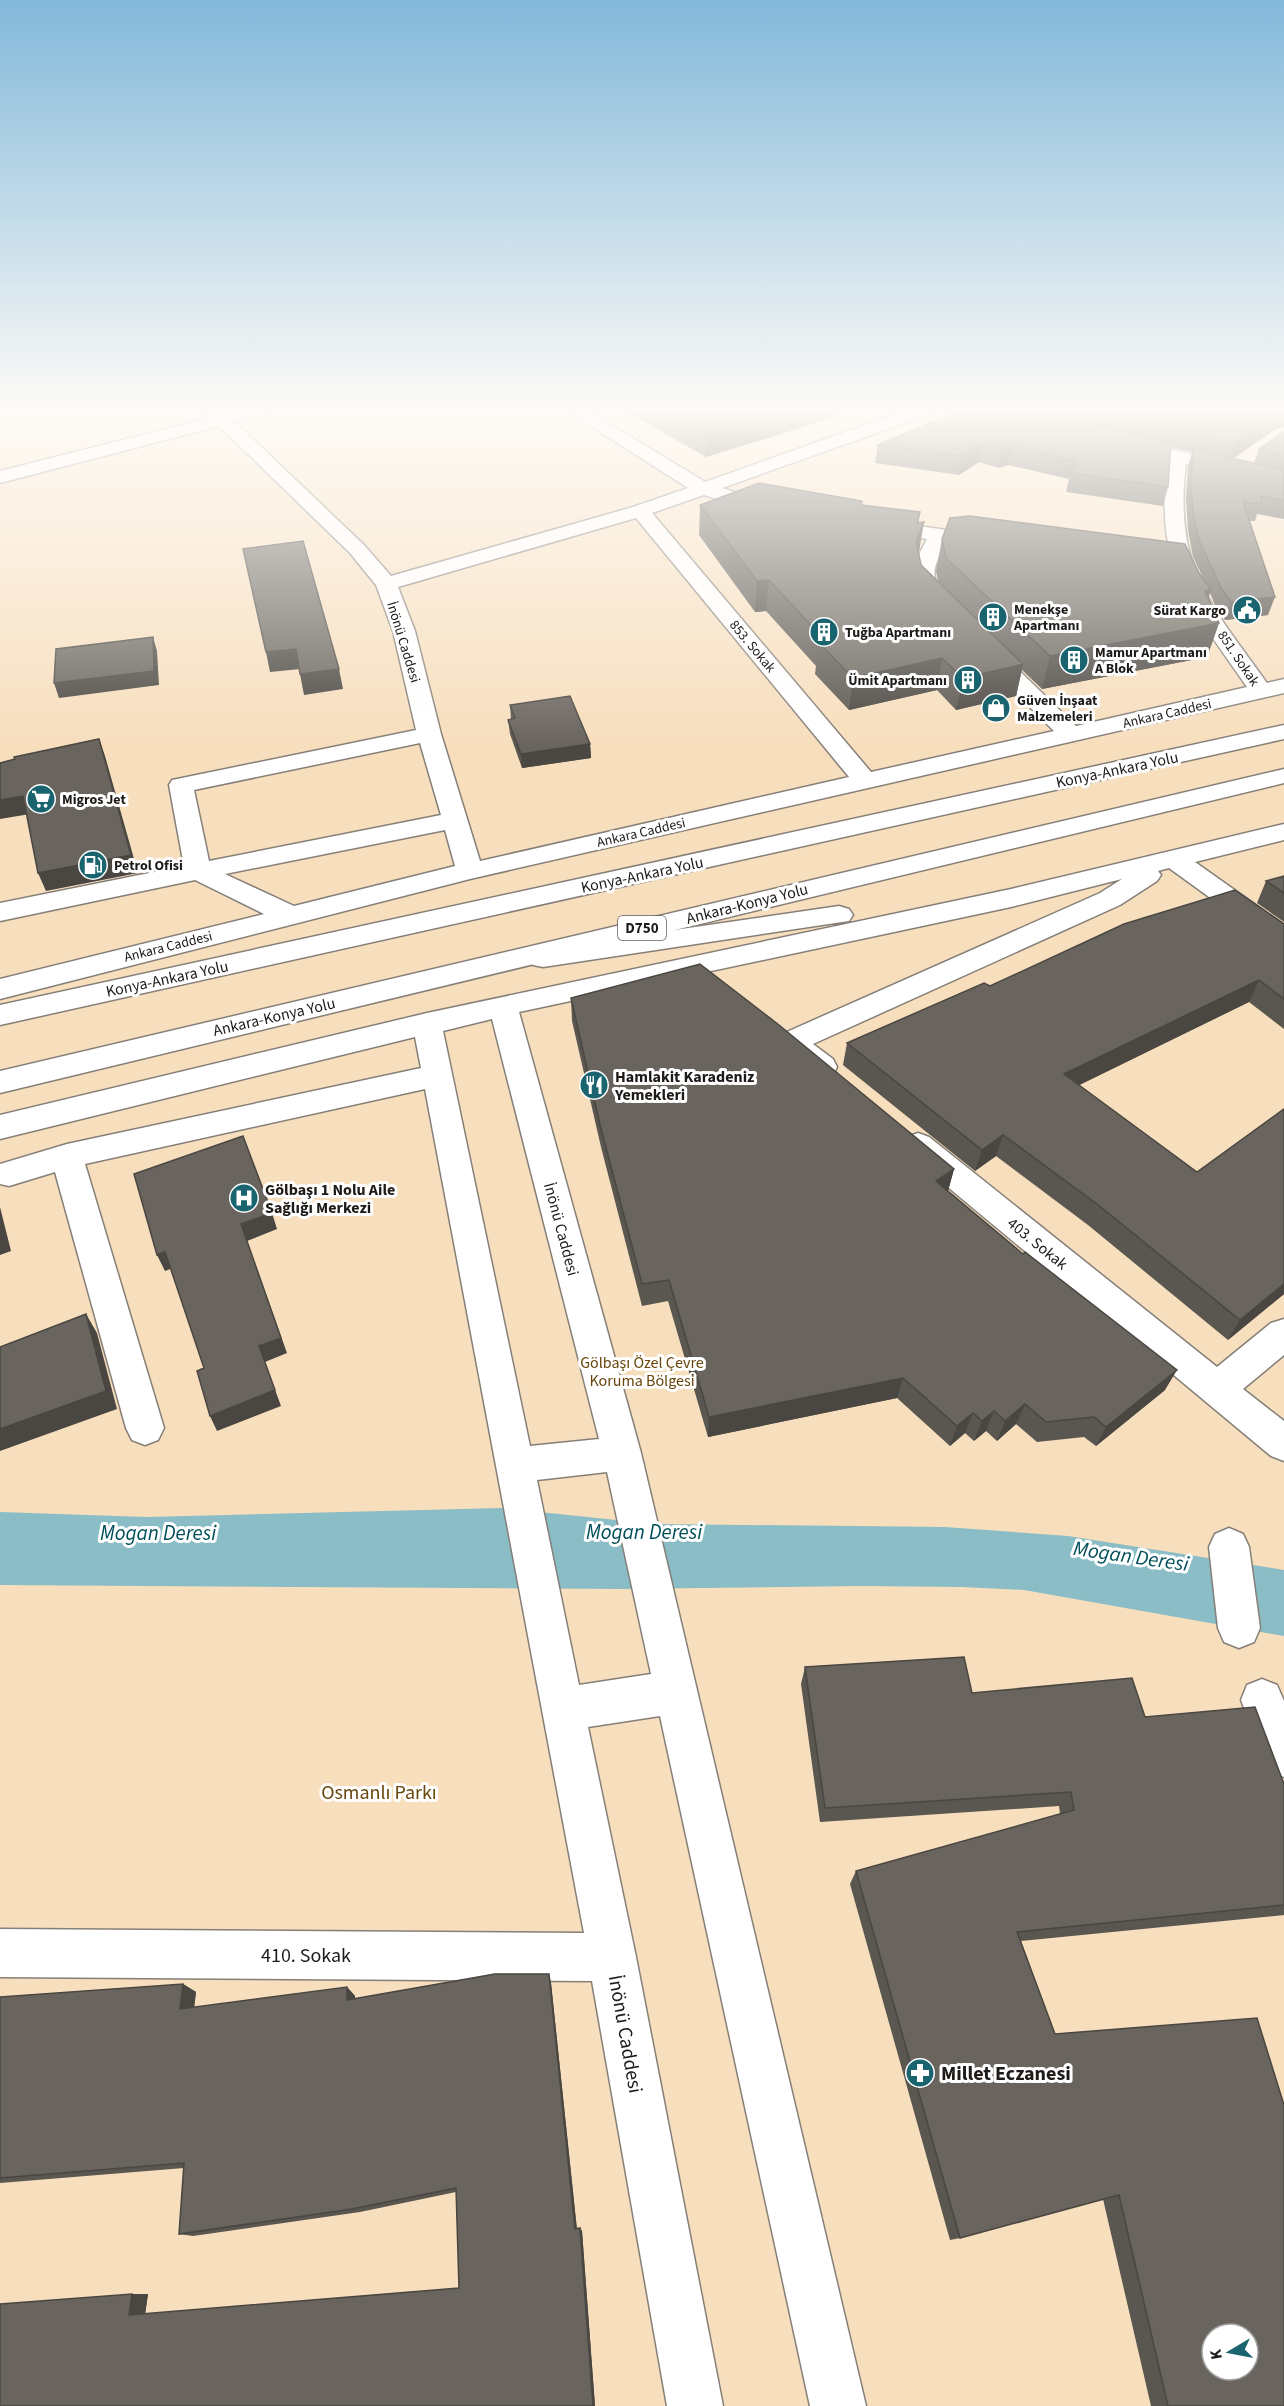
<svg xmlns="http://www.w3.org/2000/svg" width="1284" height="2406" viewBox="0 0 1284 2406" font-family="'Source Sans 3',sans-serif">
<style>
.green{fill:#f7debd;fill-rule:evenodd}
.water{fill:#8abdc6}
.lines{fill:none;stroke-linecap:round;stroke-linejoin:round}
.minor-casing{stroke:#857f78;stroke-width:3}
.highway-casing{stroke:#857f78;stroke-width:3}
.minor{fill:#fff;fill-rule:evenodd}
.highway{fill:#fff;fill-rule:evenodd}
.wall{fill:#5a5650}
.shaded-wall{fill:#4a4641}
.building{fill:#69645d;stroke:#4a4641;stroke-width:1.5;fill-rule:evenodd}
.labels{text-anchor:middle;stroke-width:6;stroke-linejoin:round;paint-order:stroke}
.far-poi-label{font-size:14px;font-weight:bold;fill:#1d1a18;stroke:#fff;text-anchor:start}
.far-street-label{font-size:14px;fill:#1d1a18;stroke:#fff}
.shield{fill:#fff;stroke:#615f5d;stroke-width:1.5}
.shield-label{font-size:15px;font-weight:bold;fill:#1d1a18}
.street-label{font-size:16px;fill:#1d1a18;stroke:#fff}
.poi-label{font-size:16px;font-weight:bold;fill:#1d1a18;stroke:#fff;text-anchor:start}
.park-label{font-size:16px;fill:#69460b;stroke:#fff}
.near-park-label{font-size:20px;fill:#69460b;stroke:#fff}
.near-street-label{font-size:20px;fill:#1d1a18;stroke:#fff}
.near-poi-label{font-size:20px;font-weight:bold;fill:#1d1a18;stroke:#fff;text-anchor:start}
.near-water-label{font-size:21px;font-style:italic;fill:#004e59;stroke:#fff}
</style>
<rect width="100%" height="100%" fill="#fcf6ed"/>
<path class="green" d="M0 409H1284V2406H0ZM1212 2334H1248V2370H1212Z"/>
<path class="water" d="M502 1508 655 1524 945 1527 1068 1536 1284 1570V1636L1024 1590 962 1587 862 1586 621 1589 0 1585V1512L146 1517Z"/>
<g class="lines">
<g class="minor-casing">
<path id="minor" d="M198 409H218L225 414 245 409H275L272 413 235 422 364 545 391 576 633 507 688 488 564 409H585L705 482 910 409H936L933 413 722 488 772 504 775 508 772 512H758L704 495 652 513 871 772 1054 731 979 657 976 652 979 647 987 645 995 647 1076 726 1247 687C1190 604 1153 568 1168 459L1120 448 1117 444 1120 440 1126 439 1284 475V487L1186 464C1173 567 1211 605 1267 683L1284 679V693L470 879 0 999V979L264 914 195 880 0 921V903L184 866 169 785 172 780 416 730 393 631 376 585 350 553 219 426 0 483V471L209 418ZM636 518 849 777 480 861 441 734 415 631 398 587ZM420 743 441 815 209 861 194 790ZM445 830 455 866 294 906 225 874Z
M878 520 987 536 994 538 997 542 994 546 987 548 946 542C930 574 930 576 950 605L946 609C927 614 911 589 913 571 915 560 922 549 927 539L871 530 868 526 871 522Z
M1284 824V840L1195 862 1284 925V947L1274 944 1169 868 1158 871 1161 875 1157 881 1120 905 813 1044 833 1059 837 1067 833 1075C829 1076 826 1077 823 1078 810 1078 782 1053 776 1042L780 1035 1100 893 1122 879 1011 907 519 1012 641 1453 866 2406H810L660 1716 588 1727 636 1957 723 2406H667L592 1981 0 1977V1929L584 1933 425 1089 85 1164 164 1428 158 1440 145 1445 132 1440 126 1428 55 1172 9 1186 0 1184V1164L67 1144 421 1068 415 1037 0 1139V1115L427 1013 1011 889ZM492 1019 599 1439 530 1446 443 1031ZM607 1472 651 1674 579 1685 537 1480Z
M839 906 849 909 853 915 849 921 543 967 533 965 529 958 533 951 543 949Z
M918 1133 929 1137 1217 1367 1271 1323 1284 1319V1355L1243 1389 1284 1421V1461L1271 1456 907 1153 902 1145 907 1137Z
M1229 1528 1243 1534 1249 1547 1260 1628 1254 1642 1239 1648 1224 1642 1218 1628 1209 1547 1215 1534Z
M1262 1679 1277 1685 1284 1701V1777L1268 1771 1241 1700 1247 1685Z"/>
</g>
<g class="highway-casing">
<path id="highway" d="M1284 725V739L0 1025V1005Z
M1284 769V783L0 1093V1071Z"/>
</g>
<use href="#minor" class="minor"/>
<use href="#highway" class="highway"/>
</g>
<path class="wall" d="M622 409H836L835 417 706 457Z
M963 409H1284V427L1277 428 1233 458 1254 463 1259 449 1284 432V519L1257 514 1255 521H1249L1268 615 1225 620 1215 605 1210 593 1208 598 1219 623 1207 657 1042 689 1022 670 1016 696 956 710 937 690 849 710 815 674 816 666 766 611 755 612 699 535 700 505 862 501V505L919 522V553L921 565 938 581 936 571 942 539 1199 573 1204 580 1193 557 1188 530 1186 499 1188 466 1192 452 1171 447 1168 487 1163 506 1066 492 1069 479 1008 465 999 468 979 462 959 475 875 463 878 445Z
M510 705 590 744 591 758 522 768 510 734 508 720 511 719Z
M1284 876V922L1257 903 1266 881Z
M1284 924V1029L1249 1002 1079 1085 1284 1294 1228 1340 1088 1225 996 1156 975 1171 843 1065 847 1043 990 986Z
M571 998 954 1169 948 1191 1165 1390 1096 1446 1084 1437 1037 1442 1016 1424 997 1441 986 1431 974 1441 965 1433 950 1446 897 1398 708 1437 668 1301 642 1306 601 1147 572 1021Z
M805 1667 972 1693 1145 1717 1284 1784V1915L1021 1941 1055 2034 1284 2406H1151L1103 2199 960 2238 950 2240 850 1884 856 1871 1060 1814 1059 1806 820 1822 801 1684Z
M551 1983 577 2229 580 2228 582 2231 595 2406H0L148 2294 145 2314 459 2288 456 2192 360 2212 193 2236 179 2234 184 2168 0 2183V1997L183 1984 196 1992 194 2007 347 1987 355 1996V1999Z"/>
<path class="shaded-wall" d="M783 409H836L835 417 706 457 707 432Z
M1282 412H1284V427L1277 428 1230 461 1235 444Z
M982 444 979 462 959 475 962 456Z
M1011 447 1008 465 999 468 1002 449Z
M920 512 916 540 924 522 919 552 911 571 917 523Z
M769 580 766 611 755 612 757 581Z
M1211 590 1200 623 1205 591Z
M1275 597 1268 615 1225 620 1231 602Z
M1219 623 1207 657 1042 689 1050 656Z
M153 637 157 651 159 685 59 698 54 683Z
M296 649 300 669 270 672 266 652Z
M942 658 937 690 849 710 853 678Z
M1023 664 1016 696 956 710 963 678Z
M339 669 343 689 304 695 300 674Z
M99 739 105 756 138 873 46 891 38 873Z
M590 744 591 758 522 768 521 754Z
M23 796 30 814 0 819V800Z
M1259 980 1249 1002 1057 1096 1064 1074Z
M1003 1135 996 1156 975 1171 982 1150Z
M954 1169 948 1191 936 1181Z
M0 1207 11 1251 0 1255Z
M272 1213 277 1229 247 1241 287 1353 265 1362 281 1406 217 1431 210 1416 259 1346 241 1224Z
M165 1252 173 1268 165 1271 157 1255Z
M1284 1284V1294L1228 1340 1240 1320Z
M86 1314 97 1333 117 1409 0 1451V1429Z
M1177 1370 1165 1390 1096 1446 1106 1427Z
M903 1378 897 1398 708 1437 709 1417Z
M1025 1404 1016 1424 997 1441 1005 1421Z
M994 1411 986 1431 974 1441 982 1421Z
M973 1413 965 1433 950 1446 957 1426Z
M549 1974 551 1983 577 2231 575 2229Z
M183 1984 196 1992 193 2017 180 2009Z
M347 1987 355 1996V2009L347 2000Z
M580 2228 582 2231 595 2406H593Z
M132 2294H148L145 2315H129Z"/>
<path class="building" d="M666 409H783L707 432Z
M963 409H1026L1171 442 1168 487 1070 473 1077 461 1011 447 1002 449 982 444 962 456 878 445Z
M1083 409H1284V412H1282L1235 444Z
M1284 432V455L1259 449Z
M1193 449 1284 470V501L1261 496V504L1243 502 1275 597 1231 602 1221 588 1199 540 1193 513 1191 482Z
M759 483 862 501 861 505 920 512 917 523 924 522 916 541 921 565 1023 664 963 678 942 658 853 678 818 642 825 640 769 580 757 581 700 505Z
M970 516 1185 544 1199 573 1211 590 1205 591 1219 623 1050 656 946 558 942 539 950 518Z
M303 541 339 669 300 674 296 649 266 652 243 549Z
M153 637 154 671 54 683 56 649Z
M570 696 590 744 521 754 508 720 515 718 510 705Z
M99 739 131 855 38 873 23 796 0 800V763L15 759 14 757Z
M1284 876V893L1266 881Z
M1235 890 1284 924V999L1259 980 1064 1074 1197 1172 1284 1109V1284L1240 1320 1097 1204 1003 1135 982 1150 847 1043 984 983 990 986 1124 924Z
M700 964 779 1025 954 1169 936 1181 1023 1254 1025 1252 1177 1370 1106 1427 1094 1417 1046 1422 1025 1404 1005 1421 994 1411 982 1421 973 1413 957 1426 903 1378 709 1417 669 1280 642 1284 600 1125 571 998Z
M243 1136 272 1213 241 1224 281 1338 259 1346 275 1390 210 1416 197 1371 204 1368 165 1252 157 1255 134 1174Z
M86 1314 106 1391 0 1429V1347Z
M964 1657 972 1693 1132 1678 1145 1717 1255 1707 1284 1784V1905L1017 1932 1055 2034 1257 2018 1284 2105V2406H1168L1119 2195 960 2238 856 1871 1074 1810 1071 1792 825 1808 805 1667ZM1212 2334H1248V2370H1212Z
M495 1974H549L575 2229 580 2228 593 2406H0V2304L132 2294 129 2315 459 2288 456 2188 352 2209 179 2234 184 2163 0 2178V1997L183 1984 180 2009 347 1987V2000Z"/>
<linearGradient id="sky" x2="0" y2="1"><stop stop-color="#82b8da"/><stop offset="0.55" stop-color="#fefbf7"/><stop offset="1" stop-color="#fefbf7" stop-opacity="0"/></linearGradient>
<rect width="1284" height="746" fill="url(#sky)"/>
<defs>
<g id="civic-disc" transform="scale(1.5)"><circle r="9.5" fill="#19646f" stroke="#fff"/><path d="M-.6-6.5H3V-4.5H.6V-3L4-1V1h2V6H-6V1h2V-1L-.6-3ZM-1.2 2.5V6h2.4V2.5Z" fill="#fff"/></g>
<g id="building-disc" transform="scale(1.5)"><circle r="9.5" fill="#19646f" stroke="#fff"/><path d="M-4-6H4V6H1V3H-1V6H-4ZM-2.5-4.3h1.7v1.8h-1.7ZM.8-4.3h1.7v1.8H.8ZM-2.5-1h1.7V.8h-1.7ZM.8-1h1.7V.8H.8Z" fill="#fff"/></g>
<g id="shop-disc" transform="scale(1.5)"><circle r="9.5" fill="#19646f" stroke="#fff"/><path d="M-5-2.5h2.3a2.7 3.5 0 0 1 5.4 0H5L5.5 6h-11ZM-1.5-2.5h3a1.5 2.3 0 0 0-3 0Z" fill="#fff"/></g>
<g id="supermarket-disc" transform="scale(1.5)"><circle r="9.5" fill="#19646f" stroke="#fff"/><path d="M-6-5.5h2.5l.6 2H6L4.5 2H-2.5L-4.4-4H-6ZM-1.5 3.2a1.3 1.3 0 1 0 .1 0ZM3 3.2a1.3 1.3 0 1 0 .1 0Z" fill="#fff"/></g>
<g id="fuel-disc" transform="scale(1.5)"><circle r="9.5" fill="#19646f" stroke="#fff"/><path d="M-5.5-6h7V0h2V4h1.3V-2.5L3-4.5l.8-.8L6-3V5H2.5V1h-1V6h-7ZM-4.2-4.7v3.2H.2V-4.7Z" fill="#fff"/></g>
<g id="restaurant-disc" transform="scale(1.5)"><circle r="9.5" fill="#19646f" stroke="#fff"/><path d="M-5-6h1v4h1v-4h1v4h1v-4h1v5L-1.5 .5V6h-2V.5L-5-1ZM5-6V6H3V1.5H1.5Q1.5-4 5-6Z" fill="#fff"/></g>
<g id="hospital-disc" transform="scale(1.5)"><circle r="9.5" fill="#19646f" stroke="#fff"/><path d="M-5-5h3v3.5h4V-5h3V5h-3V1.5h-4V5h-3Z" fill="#fff"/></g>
<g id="pharmacy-disc" transform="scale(1.5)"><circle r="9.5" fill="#19646f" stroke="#fff"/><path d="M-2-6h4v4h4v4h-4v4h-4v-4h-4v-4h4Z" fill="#fff"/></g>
</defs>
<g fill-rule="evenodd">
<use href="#civic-disc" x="1247" y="610"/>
<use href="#building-disc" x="993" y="617"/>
<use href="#building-disc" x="824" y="632"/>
<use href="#building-disc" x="1074" y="660"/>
<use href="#building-disc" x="968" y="680"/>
<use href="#shop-disc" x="996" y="708"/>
<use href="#supermarket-disc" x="41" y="799"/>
<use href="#fuel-disc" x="93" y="865"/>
<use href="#restaurant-disc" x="594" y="1085"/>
<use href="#hospital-disc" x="244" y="1198"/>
<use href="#pharmacy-disc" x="920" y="2073"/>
</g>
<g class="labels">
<g class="far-poi-label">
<text x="1014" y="614">Menekşe<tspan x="1014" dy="16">Apartmanı</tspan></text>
<text x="1226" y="615" text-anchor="end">Sürat Kargo</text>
<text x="845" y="637">Tuğba Apartmanı</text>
<text x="1095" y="657">Mamur Apartmanı<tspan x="1095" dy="16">A Blok</tspan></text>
<text x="947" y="685" text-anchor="end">Ümit Apartmanı</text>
<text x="1017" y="705">Güven İnşaat<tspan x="1017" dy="16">Malzemeleri</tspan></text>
<text x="62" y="804">Migros Jet</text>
<text x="114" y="870">Petrol Ofisi</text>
</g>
<g class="far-street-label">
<text transform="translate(404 642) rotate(73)" y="5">İnönü Caddesi</text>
<text transform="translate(753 646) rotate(50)" y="5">853. Sokak</text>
<text transform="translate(1239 658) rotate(56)" y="5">851. Sokak</text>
<text transform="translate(1167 713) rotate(-13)" y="5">Ankara Caddesi</text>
<text transform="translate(641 832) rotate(-13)" y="5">Ankara Caddesi</text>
<text transform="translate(168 946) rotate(-14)" y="5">Ankara Caddesi</text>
</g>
<rect class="shield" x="618" y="916" width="48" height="24" rx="4.5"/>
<g class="shield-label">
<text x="642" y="933">D750</text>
</g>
<g class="street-label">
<text transform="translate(1117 769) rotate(-12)" y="6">Konya-Ankara Yolu</text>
<text transform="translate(642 874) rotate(-12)" y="6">Konya-Ankara Yolu</text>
<text transform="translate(747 903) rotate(-14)" y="6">Ankara-Konya Yolu</text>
<text transform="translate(167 978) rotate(-12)" y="6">Konya-Ankara Yolu</text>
<text transform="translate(274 1016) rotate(-13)" y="6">Ankara-Konya Yolu</text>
<text transform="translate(562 1229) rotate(75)" y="6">İnönü Caddesi</text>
<text transform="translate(1038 1243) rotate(39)" y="6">403. Sokak</text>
</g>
<g class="poi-label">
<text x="615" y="1082">Hamlakit Karadeniz<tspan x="615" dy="18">Yemekleri</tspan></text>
<text x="265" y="1195">Gölbaşı 1 Nolu Aile<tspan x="265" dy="18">Sağlığı Merkezi</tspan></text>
</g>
<g class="park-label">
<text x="642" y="1368">Gölbaşı Özel Çevre<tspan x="642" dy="18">Koruma Bölgesi</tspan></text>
</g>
<g class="near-park-label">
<text x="379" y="1799">Osmanlı Parkı</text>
</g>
<g class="near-street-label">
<text x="306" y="1962">410. Sokak</text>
<text transform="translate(626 2034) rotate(80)" y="7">İnönü Caddesi</text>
</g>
<g class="near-poi-label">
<text x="941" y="2080">Millet Eczanesi</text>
</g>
<g class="near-water-label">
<text x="644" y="1539">Mogan Deresi</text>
<text x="158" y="1540">Mogan Deresi</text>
<text transform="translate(1131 1556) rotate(8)" y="7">Mogan Deresi</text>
</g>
</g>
<g transform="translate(1230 2352) rotate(260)"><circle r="28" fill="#ffffff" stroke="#a5a3a3" stroke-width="1.5"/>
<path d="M0-4.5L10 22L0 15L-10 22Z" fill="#19646f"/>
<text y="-9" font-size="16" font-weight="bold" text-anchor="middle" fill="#1d1a18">K</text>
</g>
</svg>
